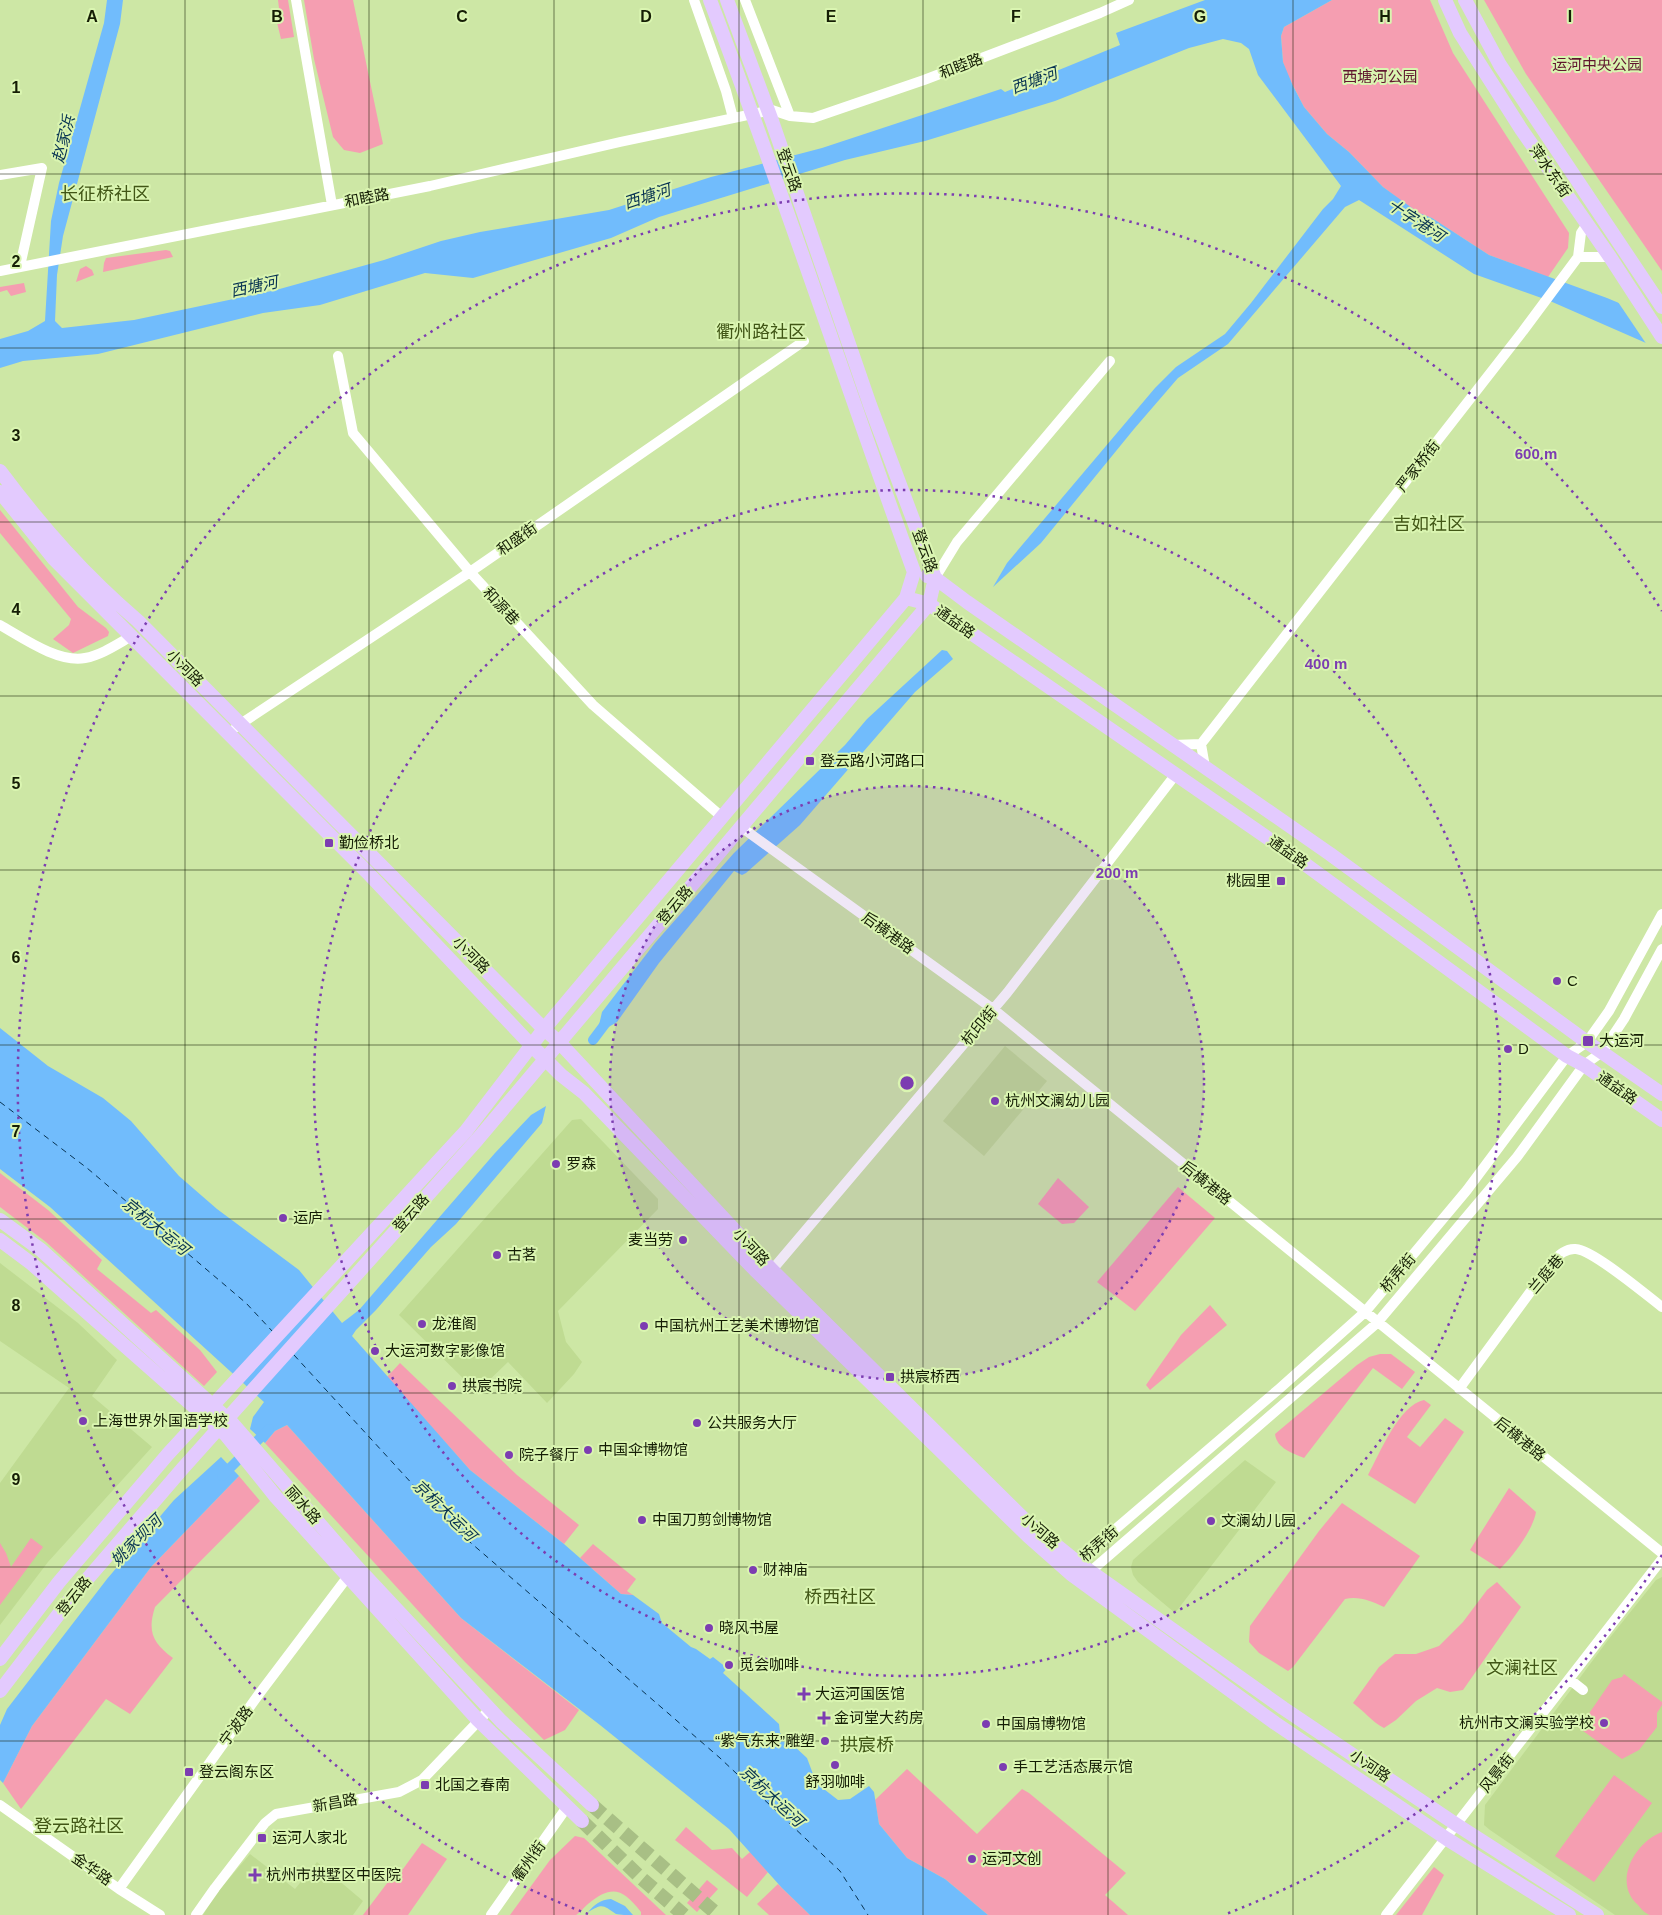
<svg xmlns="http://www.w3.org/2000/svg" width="1662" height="1915" viewBox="0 0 1662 1915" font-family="Arial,'Noto Sans SC',sans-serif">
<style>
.built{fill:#bfdb92}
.green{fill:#f59eb1}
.water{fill:#71bcfc}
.pier{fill:#cde7a5}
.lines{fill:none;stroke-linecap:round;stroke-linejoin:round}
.canal{stroke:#71bcfc;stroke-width:10}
.ferry{stroke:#083352;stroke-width:1;stroke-dasharray:6 5;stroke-linecap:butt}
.major-tunnel{stroke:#a8bf85;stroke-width:14;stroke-dasharray:14 7;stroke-linecap:butt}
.minor{stroke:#fff;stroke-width:10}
.major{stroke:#e3cafe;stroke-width:14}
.grid{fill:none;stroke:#151e05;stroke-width:1;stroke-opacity:0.55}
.ring{fill:none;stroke:#7c3db1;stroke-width:2.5;stroke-dasharray:2.5 5}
.poi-dot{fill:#7c3db1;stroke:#daf5b1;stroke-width:2}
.labels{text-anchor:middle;stroke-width:4;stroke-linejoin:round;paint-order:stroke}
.park-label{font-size:15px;fill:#60162e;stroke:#daf5b1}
.street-label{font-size:15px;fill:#151e05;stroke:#daf5b1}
.poi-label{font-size:15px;fill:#151e05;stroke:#daf5b1;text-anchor:start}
.water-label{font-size:16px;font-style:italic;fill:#083352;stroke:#daf5b1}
.quarter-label{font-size:18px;fill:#415616;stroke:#daf5b1}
.grid-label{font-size:16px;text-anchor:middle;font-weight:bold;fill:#151e05;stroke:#daf5b1;stroke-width:4;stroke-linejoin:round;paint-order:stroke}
.centre{fill:#7c3db1;stroke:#daf5b1;stroke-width:2.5}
.ring-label{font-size:15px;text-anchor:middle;font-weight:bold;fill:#7c3db1;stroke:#daf5b1;stroke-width:4;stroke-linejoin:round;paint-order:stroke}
</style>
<rect width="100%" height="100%" fill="#cde7a5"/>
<path class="built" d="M1005 1046 1047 1081 984 1156 943 1121Z
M581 1119 658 1199V1209L558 1311 566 1342 582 1362 574 1374 547 1403 508 1362 477 1392 399 1315 572 1120Z
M0 1263 78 1323 117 1360 92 1396 152 1447 48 1562 0 1625V1483L69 1388 0 1341Z
M1245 1460 1276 1482 1175 1613 1138 1582 1133 1575 1131 1567 1133 1560Z
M1662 1577V1915H1615L1490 1830 1484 1825 1485 1805 1608 1640 1656 1580Z
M250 1854 295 1889 317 1862 363 1901 353 1915H203L215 1895Z"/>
<path class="green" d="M278 0H288L294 37 281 39 274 10 279 8Z
M304 0H353L383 144 360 153 344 150 333 137 314 59Z
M1332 0H1430L1453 53 1569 233 1568 248 1548 277 1489 255 1432 218 1419 214 1383 187 1349 152 1327 134 1304 107 1287 74 1283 62 1281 36 1284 27Z
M1484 0H1662V271L1526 74Z
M166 250 170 251 173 257 103 272 104 263 106 258Z
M86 266 92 270 94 275 76 282 80 269Z
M24 283 26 292 11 296 7 290 0 292V287Z
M0 510 78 607 106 628 109 632 108 636 73 653 53 639 69 625 71 619 0 533Z
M0 1173 48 1210 102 1260 97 1269 151 1313 156 1310 200 1350 217 1372 204 1386 46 1242 0 1207Z
M1058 1178 1089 1207 1074 1223 1062 1224 1038 1204Z
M1178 1187 1215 1218 1135 1311 1097 1282Z
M1210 1305 1227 1325 1150 1390 1146 1385 1181 1335Z
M1380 1354H1391L1415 1372 1402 1389 1373 1368 1304 1458C1293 1453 1277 1449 1275 1434L1357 1365 1369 1357Z
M400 1363 517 1475 579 1525 564 1544 470 1470 387 1377Z
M1424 1400 1431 1405 1407 1437 1420 1447 1445 1418 1464 1432 1415 1504 1368 1475C1380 1453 1399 1405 1424 1400Z
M287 1425 461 1618 579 1710 565 1730 544 1740 465 1662 265 1443 275 1431Z
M239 1476 260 1501 155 1607C147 1632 153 1643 173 1658L130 1714 106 1699 21 1809 3 1783 32 1726 151 1567Z
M1509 1488 1536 1512C1533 1530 1513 1556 1500 1569L1470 1550Z
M1342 1503 1420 1556 1384 1607C1371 1601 1359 1596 1345 1599L1293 1667 1288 1671 1259 1653 1249 1642 1250 1626 1319 1531Z
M31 1538 43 1547 0 1605V1543L6 1553 11 1567Z
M593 1544 636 1579 627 1591 633 1595 621 1594 580 1558Z
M1497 1582 1521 1607 1463 1690 1450 1692 1437 1688 1416 1701 1396 1720 1384 1728C1372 1722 1364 1711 1353 1703L1379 1667 1395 1654H1416L1439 1646 1463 1622 1487 1590Z
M1624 1674 1662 1702V1705L1657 1713V1727L1639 1750 1622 1759 1579 1728 1612 1680 1622 1677Z
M907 1769 977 1834 1022 1789 1029 1793 1126 1873 1105 1895 1128 1915H988L945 1879 907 1858 879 1824 875 1800Z
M1614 1775 1652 1803 1594 1882 1555 1856Z
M686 1827 712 1850 732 1848 742 1859 750 1852 768 1872 747 1897 675 1840Z
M1662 1832V1915C1658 1915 1653 1915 1650 1915 1646 1914 1641 1909 1638 1905 1612 1882 1635 1842 1662 1832Z
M575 1836 584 1838 666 1915H641V1912C623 1889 612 1884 588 1904 584 1907 580 1913 576 1915 571 1915 520 1915 510 1915L550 1860Z
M422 1843 447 1859 408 1915H363L397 1870 403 1869Z
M1434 1867 1444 1875 1422 1915H1396Z
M707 1880 718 1889 697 1912 687 1903Z
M778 1884 782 1888 810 1915H769L757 1904Z"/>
<path class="water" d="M107 0H123L120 24 63 236 57 275 55 321 62 328 134 320 276 290 384 260 441 241 480 232 609 210 711 177 822 148 1001 89 1005 92 1120 45 1116 33 1205 0H1332L1284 27 1281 36 1283 62 1293 86 1304 107 1327 134 1349 152 1383 187 1419 213 1432 218 1489 255 1607 298 1662 321V350L1550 301 1474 274 1359 200 1345 207 1228 344 1178 378 1134 429 1041 543 993 587 1007 563 1155 388 1176 367 1225 334 1251 303 1323 209 1333 199 1341 186 1258 75 1249 49 1241 43 1223 39 1189 48 1055 101 925 141 845 160 659 217 611 238 473 278 425 273 320 305 263 313 98 354 23 361 0 368V339L28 331 45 321 51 221 59 183 104 23Z
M942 650 947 651 953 659 915 692 800 825 746 873 742 875 734 871 659 963 617 1022 597 1034 602 1012 655 943 734 853 845 745 867 719Z
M0 1028 48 1066 103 1098 131 1121 179 1176 217 1209 299 1270 342 1323 359 1310 495 1153 531 1115 546 1106 542 1123 456 1224 431 1247 376 1310 356 1330 352 1336 470 1470 564 1544 621 1594 633 1595 659 1614 662 1623 691 1647 696 1649 710 1659 713 1657 727 1668 723 1673 779 1724 780 1733 807 1758 813 1774 820 1786 838 1800 850 1799 869 1786 874 1792 879 1824 907 1858 945 1879 988 1915H810L782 1888 729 1829 600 1725 461 1618 287 1425 275 1431 265 1443 250 1429 253 1417 264 1402 50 1207 0 1169Z
M221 1457 239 1476 151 1567 32 1726 3 1783 0 1780V1725L7 1709 107 1579 174 1500Z
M611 1899 625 1906 633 1915C628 1915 620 1915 616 1914 603 1905 603 1903 588 1912 595 1904 600 1900 611 1899Z"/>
<path class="pier" d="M1616 299 1662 318V352L1647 345Z"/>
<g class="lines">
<path class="canal" d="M593 1040 605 1024
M222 1476 269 1429"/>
<path class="ferry" d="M0 1102 87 1168 246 1303 273 1332
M294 1355 449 1524 720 1758 840 1871 868 1915"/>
<path class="major-tunnel" d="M592 1805 718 1915
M582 1821 641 1878 684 1915"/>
<path class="minor" d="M296 0 332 205
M694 0 726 91 733 118
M745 0 790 116
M0 175 42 168 20 266
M1578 257H1610
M0 271 430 186 620 142 772 110 790 116 813 118 924 80 1100 13 1129 0
M338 356 353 433 470 572 593 705 722 817
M935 578 957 542 1110 361
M0 625C23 638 58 663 85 658 101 655 116 645 130 637
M236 727 470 572 804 341
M1173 745 1201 744
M1205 767 1201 744 1523 331 1578 257 1581 233 1587 224
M741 827 993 1009 1662 1553
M772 1270 1007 993 1176 774
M1459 1389 1553 1261C1559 1255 1566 1248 1576 1249 1593 1250 1645 1294 1662 1307
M1075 1567 1077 1562 1279 1389 1365 1312 1467 1190 1567 1056 1587 1042 1609 1011 1662 914
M1084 1572 1091 1571 1377 1323 1517 1157 1584 1065 1602 1052 1624 1019 1662 949
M1569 1679 1583 1690
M0 1805 119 1889 160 1915
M119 1889 259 1694 352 1571
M196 1915 215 1888 265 1823 276 1814 399 1792 422 1780 490 1709
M491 1915 567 1807
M1386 1915 1662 1559"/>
<path class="major" d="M1445 0 1460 33 1521 129 1610 257 1662 337
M1465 0 1500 65 1662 307
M0 471C42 527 84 575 138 621L544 1029 559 1042 772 1270 1025 1520 1077 1562 1283 1708 1457 1825 1597 1915
M0 492 54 559 367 872 531 1045 561 1075 584 1093 755 1270 1028 1536 1071 1574 1275 1723 1447 1839 1569 1915
M927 576 935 578 967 602 1330 854 1587 1042 1662 1094
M906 598 929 604 1298 859 1567 1056 1584 1065 1662 1120
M0 1220 41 1250 233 1424 357 1567 501 1721 592 1805
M0 1240 32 1264 226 1435 276 1497 478 1720 582 1821
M0 1659 59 1582 168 1454 466 1131 544 1029 906 598 914 572C845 382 782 189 710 0
M0 1691 71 1598 183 1468 477 1140 929 604 935 578 870 405 772 121 727 0"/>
</g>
<path class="grid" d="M185 0V1915M369 0V1915M554 0V1915M739 0V1915M923 0V1915M1108 0V1915M1293 0V1915M1477 0V1915M0 174H1662M0 348H1662M0 522H1662M0 696H1662M0 870H1662M0 1045H1662M0 1219H1662M0 1393H1662M0 1567H1662M0 1741H1662"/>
<circle cx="907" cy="1083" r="297" fill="#7c3db1" fill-opacity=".12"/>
<g class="ring">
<circle cx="907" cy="1083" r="297"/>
<circle cx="907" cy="1083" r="593"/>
<path d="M1662 1555A890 890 0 0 1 1226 1914M588 1914A890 890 0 1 1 1662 611"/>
</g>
<g class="poi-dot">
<rect x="805" y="756" width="10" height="10" rx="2.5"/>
<rect x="324" y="838" width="10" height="10" rx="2.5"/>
<rect x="1276" y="876" width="10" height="10" rx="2.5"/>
<circle cx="1557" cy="981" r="5"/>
<rect x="1582" y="1035" width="12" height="12" rx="2.5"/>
<circle cx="1508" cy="1049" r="5"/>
<circle cx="995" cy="1101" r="5"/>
<circle cx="556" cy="1164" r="5"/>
<circle cx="283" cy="1218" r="5"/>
<circle cx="683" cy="1240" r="5"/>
<circle cx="497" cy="1255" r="5"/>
<circle cx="422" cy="1324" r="5"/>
<circle cx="644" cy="1326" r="5"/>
<circle cx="375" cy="1351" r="5"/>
<rect x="885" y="1372" width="10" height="10" rx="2.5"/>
<circle cx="452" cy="1386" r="5"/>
<circle cx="83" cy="1421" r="5"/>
<circle cx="697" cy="1423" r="5"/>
<circle cx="588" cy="1450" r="5"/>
<circle cx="509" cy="1455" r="5"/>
<circle cx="642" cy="1520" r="5"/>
<circle cx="1211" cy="1521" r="5"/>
<circle cx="753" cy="1570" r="5"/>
<circle cx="709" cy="1628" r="5"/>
<circle cx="729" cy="1665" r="5"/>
<path d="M801.5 1686.5h5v5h5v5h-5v5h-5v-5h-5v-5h5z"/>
<path d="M821.5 1710.5h5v5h5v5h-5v5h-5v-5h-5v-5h5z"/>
<circle cx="1604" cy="1723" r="5"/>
<circle cx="986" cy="1724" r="5"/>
<circle cx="825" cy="1741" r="5"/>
<circle cx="835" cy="1765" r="5"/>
<circle cx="1003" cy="1767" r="5"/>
<rect x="184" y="1767" width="10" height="10" rx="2.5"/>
<rect x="420" y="1780" width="10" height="10" rx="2.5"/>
<rect x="257" y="1833" width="10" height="10" rx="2.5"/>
<circle cx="972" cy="1859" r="5"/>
<path d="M252.5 1867.5h5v5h5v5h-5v5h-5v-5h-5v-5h5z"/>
</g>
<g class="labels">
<g class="park-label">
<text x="1597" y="70">运河中央公园</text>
<text x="1380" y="82">西塘河公园</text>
</g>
<g class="street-label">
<text transform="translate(961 66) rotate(-21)" y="5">和睦路</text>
<text transform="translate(789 170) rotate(71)" y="5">登云路</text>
<text transform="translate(1550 171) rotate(55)" y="5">萍水东街</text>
<text transform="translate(367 198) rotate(-11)" y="5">和睦路</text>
<text transform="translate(1418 466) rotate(-52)" y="5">严家桥街</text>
<text transform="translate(517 539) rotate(-35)" y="5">和盛街</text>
<text transform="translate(925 551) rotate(70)" y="5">登云路</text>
<text transform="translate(501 606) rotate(47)" y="5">和源巷</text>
<text transform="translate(955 622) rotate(35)" y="5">通益路</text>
<text transform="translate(185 668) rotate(45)" y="5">小河路</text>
<text transform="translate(1288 852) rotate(35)" y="5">通益路</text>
<text transform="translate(675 905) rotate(-50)" y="5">登云路</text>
<text transform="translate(888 933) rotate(36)" y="5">后横港路</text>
<text transform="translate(471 955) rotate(45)" y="5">小河路</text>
<text transform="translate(979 1026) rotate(-50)" y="5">杭印街</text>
<text transform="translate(1617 1088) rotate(35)" y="5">通益路</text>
<text transform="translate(1206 1183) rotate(39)" y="5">后横港路</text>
<text transform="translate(411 1213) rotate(-48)" y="5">登云路</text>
<text transform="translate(751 1247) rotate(47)" y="5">小河路</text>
<text transform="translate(1398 1273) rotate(-50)" y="5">桥弄街</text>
<text transform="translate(1546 1274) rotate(-50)" y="5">兰庭巷</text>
<text transform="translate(1520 1439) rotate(39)" y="5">后横港路</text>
<text transform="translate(303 1505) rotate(49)" y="5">丽水路</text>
<text transform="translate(1040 1531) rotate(41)" y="5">小河路</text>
<text transform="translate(1099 1544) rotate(-41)" y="5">桥弄街</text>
<text transform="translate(74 1596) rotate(-51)" y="5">登云路</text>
<text transform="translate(236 1726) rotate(-54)" y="5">宁波路</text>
<text transform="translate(1370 1766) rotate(34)" y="5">小河路</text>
<text transform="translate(1497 1773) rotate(-52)" y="5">风景街</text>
<text transform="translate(335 1803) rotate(-10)" y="5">新昌路</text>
<text transform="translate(529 1861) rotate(-55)" y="5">衢州街</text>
<text transform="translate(92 1869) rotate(35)" y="5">金华路</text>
</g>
<g class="poi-label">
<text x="820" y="766">登云路小河路口</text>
<text x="339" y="848">勤俭桥北</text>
<text x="1271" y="886" text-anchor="end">桃园里</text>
<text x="1567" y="986">C</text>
<text x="1599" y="1046">大运河</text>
<text x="1518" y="1054">D</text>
<text x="1005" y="1106">杭州文澜幼儿园</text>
<text x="566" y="1169">罗森</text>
<text x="293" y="1223">运庐</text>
<text x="673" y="1245" text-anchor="end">麦当劳</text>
<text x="507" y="1260">古茗</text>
<text x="432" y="1329">龙淮阁</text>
<text x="654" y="1331">中国杭州工艺美术博物馆</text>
<text x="385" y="1356">大运河数字影像馆</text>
<text x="900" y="1382">拱宸桥西</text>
<text x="462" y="1391">拱宸书院</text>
<text x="93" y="1426">上海世界外国语学校</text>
<text x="707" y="1428">公共服务大厅</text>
<text x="598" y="1455">中国伞博物馆</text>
<text x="519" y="1460">院子餐厅</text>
<text x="652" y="1525">中国刀剪剑博物馆</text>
<text x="1221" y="1526">文澜幼儿园</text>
<text x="763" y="1575">财神庙</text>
<text x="719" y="1633">晓风书屋</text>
<text x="739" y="1670">觅会咖啡</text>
<text x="815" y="1699">大运河国医馆</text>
<text x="834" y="1723">金诃堂大药房</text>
<text x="1594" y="1728" text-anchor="end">杭州市文澜实验学校</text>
<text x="996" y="1729">中国扇博物馆</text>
<text x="815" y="1746" text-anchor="end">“紫气东来”雕塑</text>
<text x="1013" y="1772">手工艺活态展示馆</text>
<text x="199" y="1777">登云阁东区</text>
<text x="835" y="1787" text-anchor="middle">舒羽咖啡</text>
<text x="435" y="1790">北国之春南</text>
<text x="272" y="1843">运河人家北</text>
<text x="982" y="1864">运河文创</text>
<text x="266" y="1880">杭州市拱墅区中医院</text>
</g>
<g class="water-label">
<text transform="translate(1034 80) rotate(-20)" y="6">西塘河</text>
<text transform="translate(63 139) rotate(-76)" y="6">赵家浜</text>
<text transform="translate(647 196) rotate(-18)" y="6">西塘河</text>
<text transform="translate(1416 220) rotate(33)" y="6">十字港河</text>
<text transform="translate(254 286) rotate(-12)" y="6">西塘河</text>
<text transform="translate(156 1226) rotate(39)" y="6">京杭大运河</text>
<text transform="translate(445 1510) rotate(44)" y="6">京杭大运河</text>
<text transform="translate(136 1540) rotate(-45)" y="6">姚家坝河</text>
<text transform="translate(772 1796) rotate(43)" y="6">京杭大运河</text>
</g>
<g class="quarter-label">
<text x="105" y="200">长征桥社区</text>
<text x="761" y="338">衢州路社区</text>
<text x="1429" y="530">吉如社区</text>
<text x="840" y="1603">桥西社区</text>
<text x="1522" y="1674">文澜社区</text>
<text x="867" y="1751">拱宸桥</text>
<text x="79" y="1832">登云路社区</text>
</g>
</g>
<g class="grid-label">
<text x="92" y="22">A</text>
<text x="277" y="22">B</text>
<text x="462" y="22">C</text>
<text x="646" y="22">D</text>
<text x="831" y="22">E</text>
<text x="1016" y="22">F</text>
<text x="1200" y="22">G</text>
<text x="1385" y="22">H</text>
<text x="1570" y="22">I</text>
<text x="16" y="93">1</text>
<text x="16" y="267">2</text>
<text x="16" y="441">3</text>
<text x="16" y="615">4</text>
<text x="16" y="789">5</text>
<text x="16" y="963">6</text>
<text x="16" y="1137">7</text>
<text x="16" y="1311">8</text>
<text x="16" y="1485">9</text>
</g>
<circle cx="907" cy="1083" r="8" class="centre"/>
<g class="ring-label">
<text x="1536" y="459">600 m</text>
<text x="1326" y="669">400 m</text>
<text x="1117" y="878">200 m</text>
</g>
</svg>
